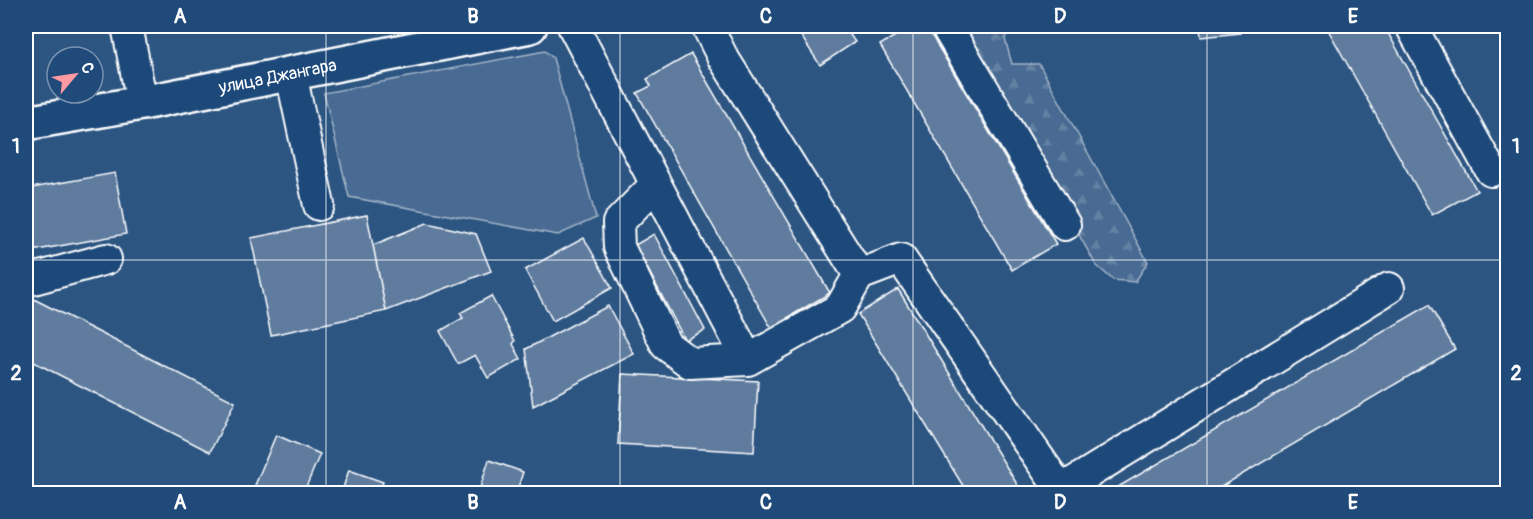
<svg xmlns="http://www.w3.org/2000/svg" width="1533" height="519" viewBox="0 0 1533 519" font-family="Pangolin,sans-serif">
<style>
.green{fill:#486b92;stroke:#a4b5c8;stroke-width:1.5}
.forest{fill:url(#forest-firs);stroke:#a4b5c8;stroke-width:1.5}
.building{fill:#5e7c9f;stroke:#fff;stroke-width:1.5}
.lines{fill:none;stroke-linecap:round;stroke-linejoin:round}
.minor-casing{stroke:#fff;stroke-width:34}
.major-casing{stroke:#fff;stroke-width:38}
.minor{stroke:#1f4a7a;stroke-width:30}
.major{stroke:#1f4a7a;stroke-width:33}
.grid{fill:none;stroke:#fff;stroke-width:1.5;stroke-opacity:0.55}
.labels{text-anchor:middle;stroke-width:5;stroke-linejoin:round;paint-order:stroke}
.street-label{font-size:18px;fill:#fff;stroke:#1f4a7a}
.neatline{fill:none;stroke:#fff;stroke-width:2}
.grid-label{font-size:20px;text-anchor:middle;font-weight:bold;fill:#fff}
</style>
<defs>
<pattern id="forest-firs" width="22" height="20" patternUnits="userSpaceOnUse" patternTransform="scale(1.5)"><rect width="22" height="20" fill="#486b92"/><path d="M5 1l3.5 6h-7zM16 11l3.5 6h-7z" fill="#6381a2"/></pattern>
</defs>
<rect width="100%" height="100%" fill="#2c5582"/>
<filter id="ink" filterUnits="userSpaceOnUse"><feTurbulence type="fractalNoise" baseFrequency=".0167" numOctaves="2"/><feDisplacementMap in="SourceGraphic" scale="12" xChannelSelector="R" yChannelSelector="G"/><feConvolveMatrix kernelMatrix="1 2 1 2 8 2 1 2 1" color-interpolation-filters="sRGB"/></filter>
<g filter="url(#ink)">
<path class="green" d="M545 51 553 58 596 218 558 235 349 197 324 93Z"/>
<path class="forest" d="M961 26H1009L1005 39 1012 64H1039L1148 262 1135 282 1113 280 1096 265Z"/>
<path class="building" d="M798 26H815L821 34 835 26H844L855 42 820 65 795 27Z
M912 26H926L1056 244 1012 270 880 45Z
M1200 26H1239L1240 33 1201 37Z
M1326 26H1384L1477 191 1432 215Z
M691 54 830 293 787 318 782 327 776 331 769 324 637 93 651 86 647 79Z
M115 173 126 234 26 252V189Z
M367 215 386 311 271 335 251 238Z
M427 223 476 234 491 271 386 311 373 245Z
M654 234 705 330 685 340 635 245Z
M584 238 612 288 553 321 525 270Z
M898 289 1023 494H968L858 314Z
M26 295 235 402 210 452 26 358Z
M491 296 515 341 513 344 521 359 488 378 475 355 458 364 440 331 463 318 460 313Z
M1429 305 1455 349 1209 494H1106Z
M608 306 634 354 533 406 526 349Z
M622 374 758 381 754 452 618 444Z
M276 435 320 454 303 494H263L253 490Z
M489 460 523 472 516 494H478Z
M349 470 383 482 379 494H341Z
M404 486 426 494H401Z"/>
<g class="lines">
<g class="minor-casing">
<path id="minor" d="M127 26 142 103
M573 26 748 360
M946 26 1065 225
M1411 26 1491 171
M291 74 319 205
M656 184 618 223 619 247 666 345 690 363 748 360 840 308 859 275 722 56 707 26
M859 275 901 259 1061 490 1389 288
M26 281 106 259"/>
</g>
<g class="major-casing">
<g id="major">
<path id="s1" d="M26 123 142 103 530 26"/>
</g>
</g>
<use href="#minor" class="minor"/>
<use href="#major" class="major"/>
</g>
</g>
<path class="grid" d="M326 26V494M620 26V494M913 26V494M1207 26V494M26 260H1508"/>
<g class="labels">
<g class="street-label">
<text dy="6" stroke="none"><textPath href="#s1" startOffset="256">улица Джангара</textPath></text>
</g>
</g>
<rect width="1533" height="519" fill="none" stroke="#1f4a7a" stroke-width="66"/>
<g transform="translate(75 75) rotate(61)"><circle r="28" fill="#1f4a7a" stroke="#7992af" stroke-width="1.5"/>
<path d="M0-4.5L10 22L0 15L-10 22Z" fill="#ff9aa2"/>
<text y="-9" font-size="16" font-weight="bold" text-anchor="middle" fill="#ffffff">С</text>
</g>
<rect x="33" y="33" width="1467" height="453" class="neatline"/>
<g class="grid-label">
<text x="180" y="23">A</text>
<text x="473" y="23">B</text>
<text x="766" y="23">C</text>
<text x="1060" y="23">D</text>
<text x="1353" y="23">E</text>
<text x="16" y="153">1</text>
<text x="1516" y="153">1</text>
<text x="16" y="380">2</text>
<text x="1516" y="380">2</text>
<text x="180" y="509">A</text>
<text x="473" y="509">B</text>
<text x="766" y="509">C</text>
<text x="1060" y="509">D</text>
<text x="1353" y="509">E</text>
</g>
</svg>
